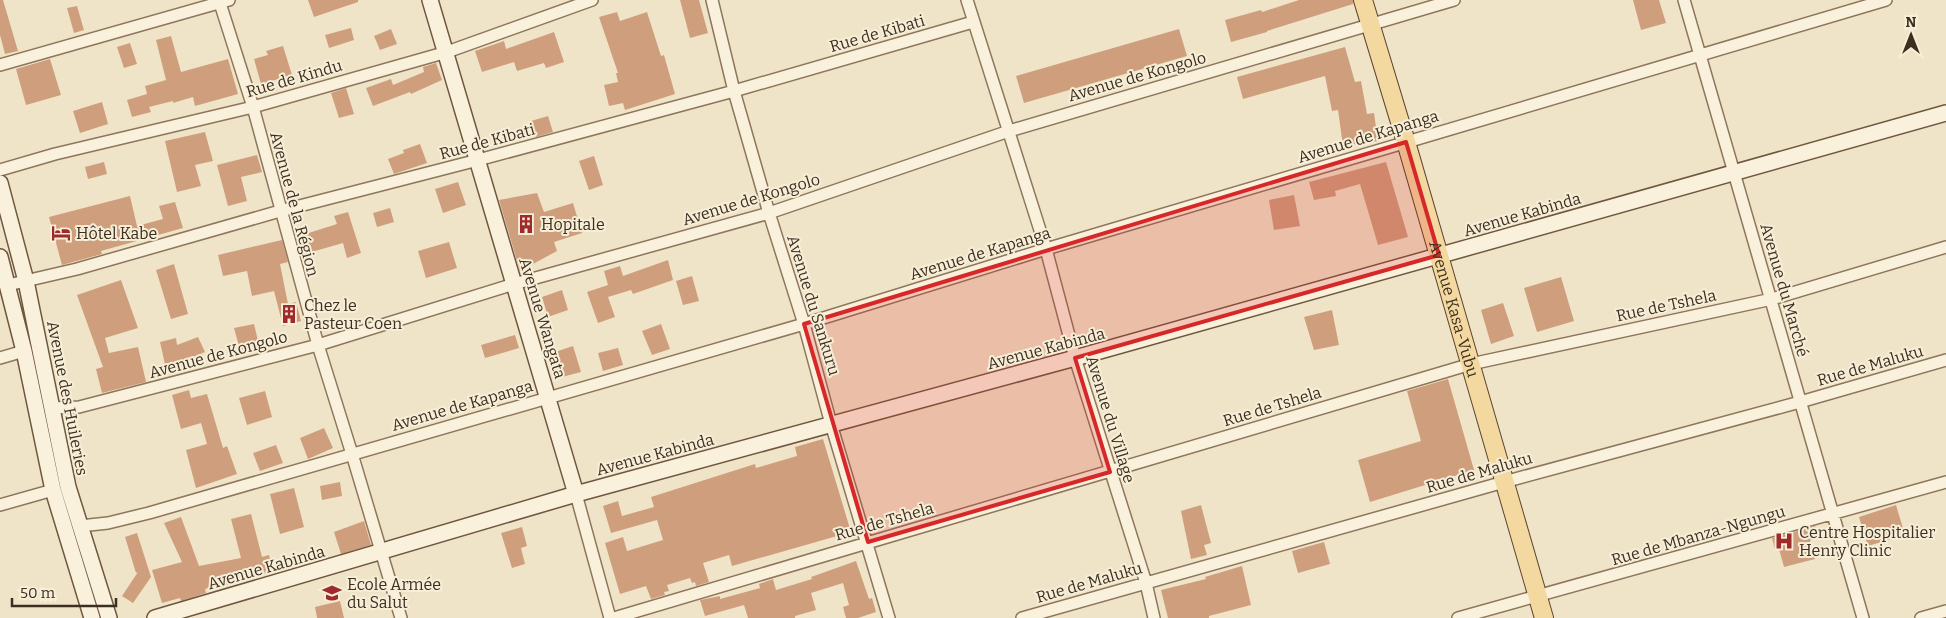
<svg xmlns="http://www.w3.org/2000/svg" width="1946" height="618" viewBox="0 0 1946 618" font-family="Bitter,serif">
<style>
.building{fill:#cf9f7d}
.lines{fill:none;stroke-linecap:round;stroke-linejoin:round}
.street-casing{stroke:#8d765c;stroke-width:14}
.secondary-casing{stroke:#6f573f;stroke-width:18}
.primary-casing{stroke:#5b4430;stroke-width:20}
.street{stroke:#faf1dc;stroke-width:11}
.secondary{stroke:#faf1dc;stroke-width:15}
.primary{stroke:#f3d9a0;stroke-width:18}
.marked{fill:#d62828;fill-opacity:0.2;stroke:#d62828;stroke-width:4;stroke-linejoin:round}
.labels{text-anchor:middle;stroke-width:4;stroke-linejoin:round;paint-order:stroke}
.street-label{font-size:16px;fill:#3d2e20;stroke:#f7eed8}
.poi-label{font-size:16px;fill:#3d2e20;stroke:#f7eed8;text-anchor:start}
</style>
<rect width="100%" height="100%" fill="#f0e4c8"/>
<path class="building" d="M0 0H3L18 51 5 54 0 35Z
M308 0H358V2L314 17Z
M680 0H699L708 33 690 38Z
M1299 0H1353V4L1267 31V32L1231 42 1225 20 1261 10 1262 12Z
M1633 0H1659L1666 23 1641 30Z
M77 6 84 30 74 33 67 8Z
M617 12 620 21 647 12 661 56 664 55 675 94 625 110 623 103 609 106 604 85 618 82 616 73H618L599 17Z
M351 28 354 40 329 48 325 35Z
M391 29 397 44 380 50 374 36Z
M1179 29 1187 56 1024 103 1016 76Z
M554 32 564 62 546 68 544 63 517 71 514 62 482 72 475 51 504 41 506 49Z
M171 36 181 72 228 59 238 94 195 106 193 97 173 103V101L149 107 151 112 132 117 127 100 147 94 145 86 166 80 156 40Z
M130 43 137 64 124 68 117 47Z
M283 46 292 75 261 84 254 59 268 55 266 51Z
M1345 47 1355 82 1361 81 1367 114 1374 113 1378 141 1343 146 1338 110 1332 111 1325 76 1243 99 1237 77Z
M50 59 61 95 26 105 16 69Z
M436 63 442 80 411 94 410 92 373 106 366 88 391 79 393 85 424 72 423 67Z
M346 88 354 114 339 118 331 93Z
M102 102 108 124 80 133 73 111Z
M548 116 553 132 536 137 531 121Z
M205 132 213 161 195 165 201 186 177 192 165 141Z
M420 144 427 163 394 174 388 159 404 153 403 150Z
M257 155 262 172 241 177 247 201 228 206 217 165Z
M594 156 603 185 589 190 579 161Z
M104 162 107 174 88 179 85 167Z
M1386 162 1408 237 1378 245 1360 184 1335 191 1336 196 1314 200 1309 182Z
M458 182 466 205 443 213 435 189Z
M537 193 544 212 573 203 582 233 554 242 557 251 520 271 499 200Z
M1294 195 1300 226 1274 230 1269 200Z
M130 196 137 226 163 219 159 206 175 202 183 228 101 251 102 254 62 265 49 217Z
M390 208 394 222 377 227 373 213Z
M348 212 361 253 347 258 343 243 301 255 296 237 337 224 334 216Z
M282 240 288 262 280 264 288 304 296 302 301 321 283 326 274 291 252 296 247 271 223 276 218 255Z
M449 242 457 268 426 278 418 251Z
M668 260 673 280 633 294 631 290 608 297 615 317 598 323 587 292 608 285 604 271 620 266 623 276Z
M174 264 188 314 171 319 156 270Z
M692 276 699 301 683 305 676 281Z
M1561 277 1574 321 1537 332 1524 288Z
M121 280 138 328 105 338 109 353 138 347 146 382 102 393 96 369 103 367 77 295Z
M562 290 568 310 548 317 542 297Z
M1503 303 1514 336 1491 344 1481 310Z
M1332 310 1339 345 1314 350 1304 317Z
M254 324 259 345 240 350 234 328Z
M661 324 670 349 652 355 642 331Z
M515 335 519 348 485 358 481 345Z
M198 337 205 352 181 362 182 366 166 369 160 342 176 338 177 345Z
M573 346 581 372 562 377 555 352Z
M618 348 623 365 603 371 598 353Z
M1448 379 1474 470 1370 502 1358 460 1421 441 1407 391Z
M189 390 191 398 207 394 223 448 227 446 237 474 196 488 186 450 207 444 201 423 181 429 172 395Z
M265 391 272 417 247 425 239 398Z
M324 428 333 448 308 459 300 438Z
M823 439 851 532 732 566 729 555 703 563 709 582 696 586 695 582 692 583 690 578 667 585 669 591 664 592 665 595 651 599 646 586 620 594 605 543 623 537 627 551 663 540 657 520 611 533 603 506 618 501 622 516 654 507 651 497 755 464 756 468 797 456 795 447Z
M276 445 283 463 260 471 253 453Z
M340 482 342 496 322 500 320 486Z
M294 488 304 527 280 534 270 494Z
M1201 505 1211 543 1204 545 1207 555 1191 559 1181 511Z
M1896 505 1905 535 1868 546 1859 517Z
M251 514 262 557 269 555 273 571 243 580V581L205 589 206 593 181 601 180 598 162 603 152 570 182 562 164 523 181 517 199 566 241 558 231 519Z
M364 521 371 545 341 554 334 532Z
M1815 526 1818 538 1810 540 1815 559 1784 567 1779 549 1775 550 1772 538Z
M522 527 527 546 521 548 525 564 512 568 501 533Z
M137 533 151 577 133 603 122 596 138 572 136 573 125 537Z
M1324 542 1330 564 1298 573 1292 551Z
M856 561 869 599 872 598 876 612 858 618H846L843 607 849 605 843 583 811 593 816 610 795 616V618H748L744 605 705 616 700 600 720 596V599L760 588 759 584 773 579 776 590 812 579 811 577Z
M1242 566 1251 605 1209 616V618H1168L1161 590 1206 579 1205 577Z
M340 601 344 618H317L315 607Z"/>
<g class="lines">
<g class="street-casing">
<path id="street" d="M219 0 253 107 318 345 352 454 401 618
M712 0 734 91 769 213 804 324 831 424 889 618
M967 0 1046 249 1075 358 1146 583 1154 618
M1684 0 1863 618
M0 65 229 0
M0 170 55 154 253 107 447 52 592 0
M8 285 77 269 280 211 478 160 734 91 973 22
M0 358 24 351
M51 408 79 407 318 345 514 284 769 213 1009 131 1454 0
M576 494 610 618
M0 505 53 490
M80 526 108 523 149 513 804 324 1046 249 1886 0
M614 618 1471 364 1772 299 1946 247
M1022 618 1504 482 1800 402 1946 360
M1458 618 1946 482
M1921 618 1946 611"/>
</g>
<g class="secondary-casing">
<path id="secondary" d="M430 0 576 494
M0 183 26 281 68 487 109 618
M0 257 24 351 53 490 92 618
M155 618 576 494 1075 358 1946 113"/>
</g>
<g class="primary-casing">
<g id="primary">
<path id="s1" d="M1363 0 1406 142 1544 618"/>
</g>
</g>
<use href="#street" class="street"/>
<use href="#secondary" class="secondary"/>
<use href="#primary" class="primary"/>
</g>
<path class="marked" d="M1406 142 1439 255 1075 358 1110 472 868 542 804 324Z"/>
<defs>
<g id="building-bare" transform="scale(1.5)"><path d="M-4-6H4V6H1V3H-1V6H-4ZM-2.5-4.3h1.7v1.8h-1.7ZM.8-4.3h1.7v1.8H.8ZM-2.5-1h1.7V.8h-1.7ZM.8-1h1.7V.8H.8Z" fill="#9e2a2b" stroke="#f7eed8" stroke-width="2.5" paint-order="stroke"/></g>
<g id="hotel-bare" transform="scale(1.5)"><path d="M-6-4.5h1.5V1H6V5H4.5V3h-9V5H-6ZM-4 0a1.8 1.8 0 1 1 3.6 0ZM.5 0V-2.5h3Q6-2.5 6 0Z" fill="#9e2a2b" stroke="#f7eed8" stroke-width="2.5" paint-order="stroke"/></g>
<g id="hospital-bare" transform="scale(1.5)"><path d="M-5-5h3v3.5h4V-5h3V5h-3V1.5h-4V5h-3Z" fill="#9e2a2b" stroke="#f7eed8" stroke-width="2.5" paint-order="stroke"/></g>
<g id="school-bare" transform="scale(1.5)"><path d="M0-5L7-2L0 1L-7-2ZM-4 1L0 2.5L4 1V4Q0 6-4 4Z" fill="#9e2a2b" stroke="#f7eed8" stroke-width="2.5" paint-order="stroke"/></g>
</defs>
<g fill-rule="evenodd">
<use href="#building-bare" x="526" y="224"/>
<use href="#hotel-bare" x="61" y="233"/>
<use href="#building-bare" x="289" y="314"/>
<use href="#hospital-bare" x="1784" y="541"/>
<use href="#school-bare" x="332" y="593"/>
</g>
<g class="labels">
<g class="street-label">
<text transform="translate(877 33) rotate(-16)" y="6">Rue de Kibati</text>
<text transform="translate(1137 76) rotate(-16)" y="6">Avenue de Kongolo</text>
<text transform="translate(294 78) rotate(-16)" y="6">Rue de Kindu</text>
<text transform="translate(1368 136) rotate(-17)" y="6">Avenue de Kapanga</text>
<text transform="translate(487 141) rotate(-15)" y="6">Rue de Kibati</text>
<text transform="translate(751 199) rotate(-17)" y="6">Avenue de Kongolo</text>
<text transform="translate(295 204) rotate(75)" y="6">Avenue de la Région</text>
<text transform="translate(1522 214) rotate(-16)" y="6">Avenue Kabinda</text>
<text transform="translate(980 253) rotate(-17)" y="6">Avenue de Kapanga</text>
<text transform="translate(1785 290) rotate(74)" y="6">Avenue du Marché</text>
<text transform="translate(814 305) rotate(73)" y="6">Avenue du Sankuru</text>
<text transform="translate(1666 305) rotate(-12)" y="6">Rue de Tshela</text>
<text dy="6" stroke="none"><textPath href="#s1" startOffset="322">Avenue Kasa-Vubu</textPath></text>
<text transform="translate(543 318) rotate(73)" y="6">Avenue Wangata</text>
<text transform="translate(1046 348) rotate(-15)" y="6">Avenue Kabinda</text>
<text transform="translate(218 354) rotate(-15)" y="6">Avenue de Kongolo</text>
<text transform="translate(1870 365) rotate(-16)" y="6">Rue de Maluku</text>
<text transform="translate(68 398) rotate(79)" y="6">Avenue des Huileries</text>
<text transform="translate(462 405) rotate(-16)" y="6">Avenue de Kapanga</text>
<text transform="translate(1272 406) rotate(-17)" y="6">Rue de Tshela</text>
<text transform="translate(1111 419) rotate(73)" y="6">Avenue du Village</text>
<text transform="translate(655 454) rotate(-15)" y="6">Avenue Kabinda</text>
<text transform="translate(1479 472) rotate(-16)" y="6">Rue de Maluku</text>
<text transform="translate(884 521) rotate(-16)" y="6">Rue de Tshela</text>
<text transform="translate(1698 535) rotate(-16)" y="6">Rue de Mbanza-Ngungu</text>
<text transform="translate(266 567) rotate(-16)" y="6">Avenue Kabinda</text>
<text transform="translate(1089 582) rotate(-16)" y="6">Rue de Maluku</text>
</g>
<g class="poi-label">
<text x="541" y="230">Hopitale</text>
<text x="76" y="239">Hôtel Kabe</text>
<text x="304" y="311">Chez le<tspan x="304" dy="18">Pasteur Coen</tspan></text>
<text x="1799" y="538">Centre Hospitalier<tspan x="1799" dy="18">Henry Clinic</tspan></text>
<text x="347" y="590">Ecole Armée<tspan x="347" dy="18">du Salut</tspan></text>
</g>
</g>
<g transform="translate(1911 35)" stroke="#f7eed8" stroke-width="4" paint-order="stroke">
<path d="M0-4L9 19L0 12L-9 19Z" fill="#3d2e20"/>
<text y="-8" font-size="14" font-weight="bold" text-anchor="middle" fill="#3d2e20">N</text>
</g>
<path d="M12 598v8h104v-8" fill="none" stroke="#3d2e20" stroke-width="2.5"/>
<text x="20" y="598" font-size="15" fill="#3d2e20" stroke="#f7eed8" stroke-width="4" paint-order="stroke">50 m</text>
</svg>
